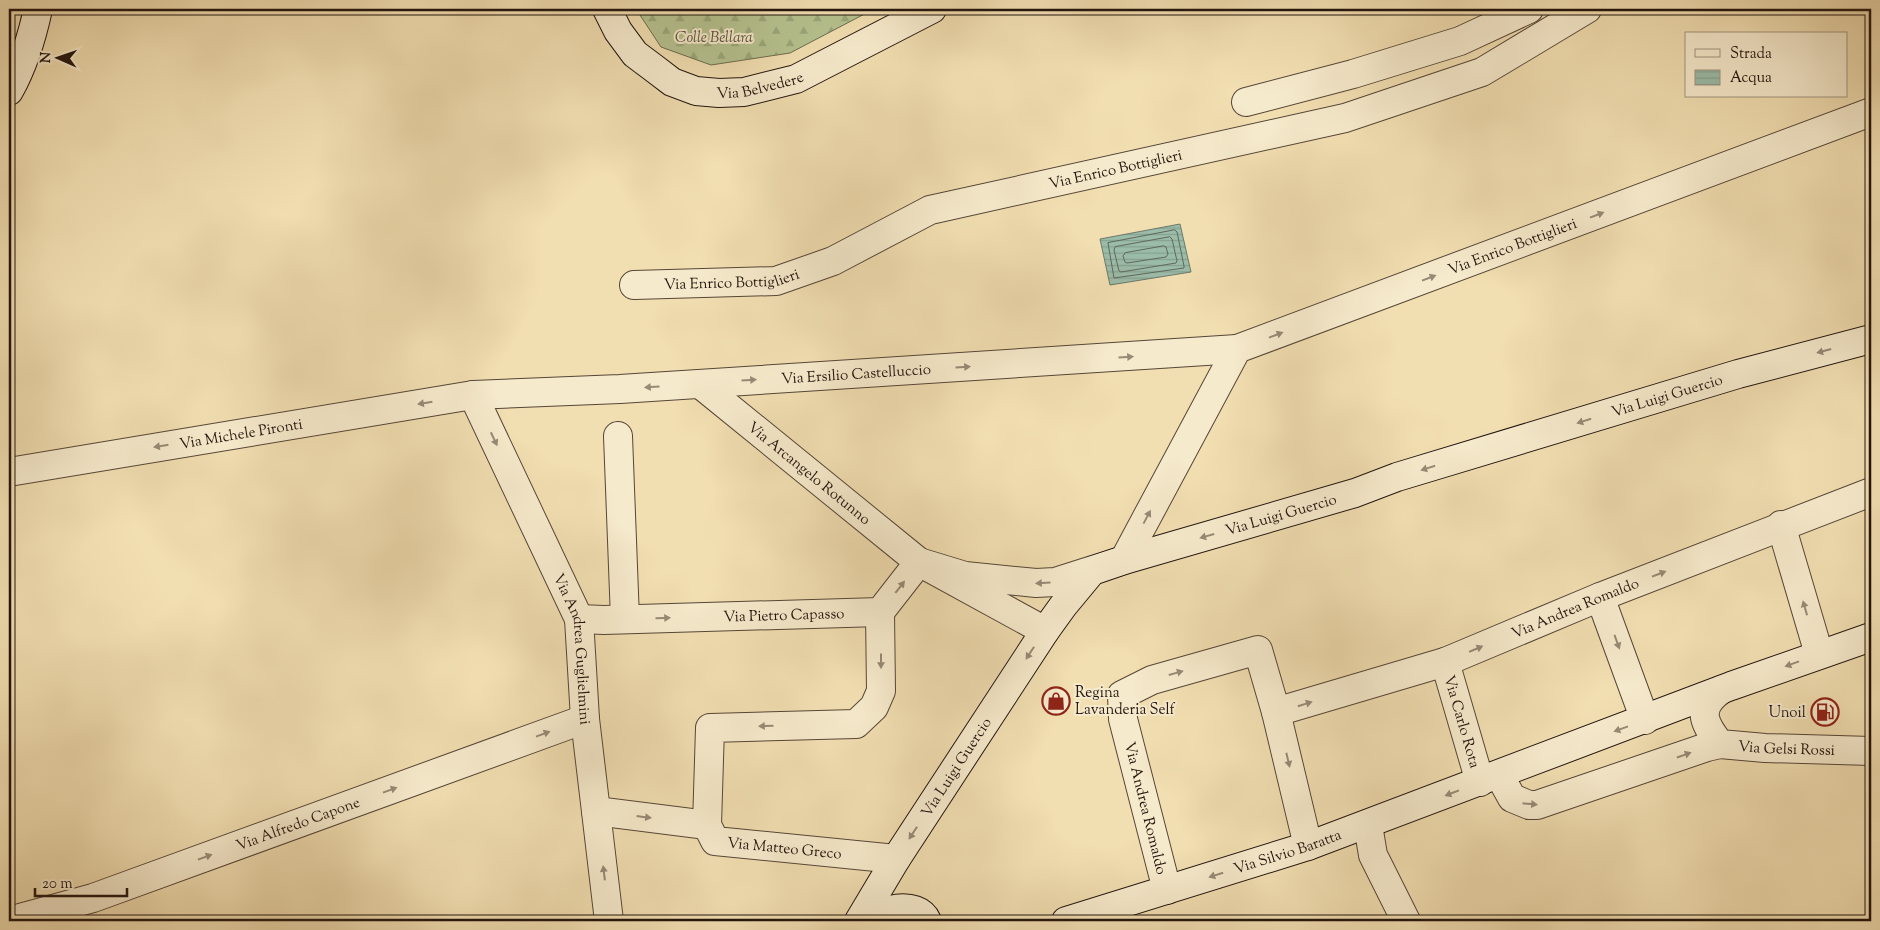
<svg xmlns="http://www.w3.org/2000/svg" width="1880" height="930" viewBox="0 0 1880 930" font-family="'Sorts Mill Goudy',serif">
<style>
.forest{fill:url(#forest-firs);stroke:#6c6b4e}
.water{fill:url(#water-rules);stroke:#6b796b}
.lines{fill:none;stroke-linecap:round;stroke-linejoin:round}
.shore{stroke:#5e685c;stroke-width:1}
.street-casing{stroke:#564637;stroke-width:30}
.secondary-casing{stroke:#22140e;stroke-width:30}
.street{stroke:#f6eacc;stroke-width:28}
.secondary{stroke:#f6eacc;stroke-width:28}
.oneway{fill:#978a76}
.labels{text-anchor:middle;stroke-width:4;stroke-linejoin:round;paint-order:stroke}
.park-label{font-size:15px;font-style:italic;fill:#55513b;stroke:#f6eacc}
.street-label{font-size:15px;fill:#22140e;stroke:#f6eacc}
.poi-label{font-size:15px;fill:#22140e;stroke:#f6eacc;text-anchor:start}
</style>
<defs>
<pattern id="forest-firs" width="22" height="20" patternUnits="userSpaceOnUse" patternTransform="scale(1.25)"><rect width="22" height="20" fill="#b5c28f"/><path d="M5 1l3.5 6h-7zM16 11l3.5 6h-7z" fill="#9ba67a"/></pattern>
<pattern id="water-rules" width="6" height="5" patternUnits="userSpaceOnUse" patternTransform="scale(1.25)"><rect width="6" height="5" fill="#9bbca9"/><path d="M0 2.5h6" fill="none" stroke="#85a190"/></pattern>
</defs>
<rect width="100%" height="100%" fill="#f1deb1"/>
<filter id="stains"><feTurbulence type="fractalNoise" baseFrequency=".004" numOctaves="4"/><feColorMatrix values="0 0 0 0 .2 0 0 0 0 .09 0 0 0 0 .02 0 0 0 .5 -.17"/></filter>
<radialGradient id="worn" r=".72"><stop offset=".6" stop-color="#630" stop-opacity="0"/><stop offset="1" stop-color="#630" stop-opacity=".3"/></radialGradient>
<path class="forest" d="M636 9H874L790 53 711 65 661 47Z"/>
<path class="water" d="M1180 224 1191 272 1110 285 1100 239Z"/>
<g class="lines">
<path class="shore" d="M1175 230 1177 232 1184 266V268L1114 278 1108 243Z
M1170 237 1172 239 1177 261 1176 263 1121 272 1119 271 1114 250 1115 247Z
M1164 246 1166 247 1168 254 1166 257 1127 263 1125 262 1123 256 1125 253Z"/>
<g class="street-casing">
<g id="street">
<path d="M1246 102 1353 74 1460 41 1529 9"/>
<path id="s1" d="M634 285 776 281 833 261 930 210 1345 118 1482 72 1587 9"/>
<path id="s2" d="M700 384 919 562 1045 631"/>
<path id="s3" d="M473 395 579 619 585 719 609 921"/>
<path d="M618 436 625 619"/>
<path id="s4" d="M9 472 473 395 620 389 1237 349"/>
<path d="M1781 525 1819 654"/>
<path id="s5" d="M919 562 965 576 1036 583 1055 582 1124 560 1237 349 1871 112"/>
<path d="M1600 597 1645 720"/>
<path id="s6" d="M880 612 881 691 874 707 856 724 710 728 707 825 715 841 896 859"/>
<path id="s7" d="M579 619 604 620 880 612 919 562"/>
<path id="s8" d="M1445 662 1480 782"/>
<path id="s9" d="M1721 690C1696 708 1703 723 1720 744L1765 748 1871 751"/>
<path d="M1276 712 1308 846"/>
<path d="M1505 772 1502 780 1512 798 1529 805H1537L1707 747 1720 744"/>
<path d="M596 811 707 825"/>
<path d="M1368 825 1373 855 1406 921"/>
<path id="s10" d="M1167 890 1123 719 1122 695 1152 680 1258 650 1276 712 1445 662 1600 597 1871 492"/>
<path id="s11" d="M9 921 93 898 585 719"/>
</g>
</g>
<g class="secondary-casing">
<g id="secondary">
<path id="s12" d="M607 9 618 31 635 54 655 69 672 82 696 91 719 93 744 92 796 79 932 9"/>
<path d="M9 91C23 66 32 37 38 9"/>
<path id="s13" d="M859 921 896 859 1045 631 1063 606 1092 571 1124 560 1355 493 1397 477 1738 374 1871 339"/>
<path d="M863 921C877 910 918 899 927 921"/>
<path id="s14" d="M1066 921 1308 846 1731 686 1871 637"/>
</g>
</g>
<use href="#street" class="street"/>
<use href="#secondary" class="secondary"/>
</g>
<defs><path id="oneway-solid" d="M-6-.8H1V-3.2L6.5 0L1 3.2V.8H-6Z" transform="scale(1.25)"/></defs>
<g class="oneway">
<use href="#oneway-solid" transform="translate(1597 215) rotate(-21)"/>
<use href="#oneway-solid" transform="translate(1429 278) rotate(-21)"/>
<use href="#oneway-solid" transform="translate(1276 335) rotate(-21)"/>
<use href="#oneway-solid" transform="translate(1824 351) rotate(165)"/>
<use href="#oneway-solid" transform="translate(1126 357) rotate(-4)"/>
<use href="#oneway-solid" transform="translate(963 367) rotate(-4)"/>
<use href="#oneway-solid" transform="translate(749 380) rotate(-4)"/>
<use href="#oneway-solid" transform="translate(652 387) rotate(176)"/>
<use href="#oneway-solid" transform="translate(425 403) rotate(171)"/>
<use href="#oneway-solid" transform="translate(1584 421) rotate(163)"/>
<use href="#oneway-solid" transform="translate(494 439) rotate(65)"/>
<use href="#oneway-solid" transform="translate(161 446) rotate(171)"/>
<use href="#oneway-solid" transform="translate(1428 468) rotate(163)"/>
<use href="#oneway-solid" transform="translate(1147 517) rotate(-62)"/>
<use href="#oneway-solid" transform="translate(1207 536) rotate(164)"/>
<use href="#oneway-solid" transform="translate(1659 574) rotate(-21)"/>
<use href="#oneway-solid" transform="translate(1043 583) rotate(177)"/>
<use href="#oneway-solid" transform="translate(900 587) rotate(-52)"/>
<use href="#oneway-solid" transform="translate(1805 608) rotate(-106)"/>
<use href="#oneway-solid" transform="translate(663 618) rotate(-2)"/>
<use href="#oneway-solid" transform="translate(1617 642) rotate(70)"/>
<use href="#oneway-solid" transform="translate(1476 649) rotate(-23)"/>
<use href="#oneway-solid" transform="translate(1030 653) rotate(123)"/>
<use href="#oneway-solid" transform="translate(881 661) rotate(90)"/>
<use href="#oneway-solid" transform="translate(1792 664) rotate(160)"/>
<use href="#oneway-solid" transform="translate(1176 673) rotate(-16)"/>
<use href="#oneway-solid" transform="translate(1305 704) rotate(-17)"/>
<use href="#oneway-solid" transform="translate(766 726) rotate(178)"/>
<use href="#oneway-solid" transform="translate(1621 729) rotate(160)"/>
<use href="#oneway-solid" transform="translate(543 734) rotate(-20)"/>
<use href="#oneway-solid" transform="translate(1684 755) rotate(-19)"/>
<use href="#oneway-solid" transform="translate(1288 760) rotate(77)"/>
<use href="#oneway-solid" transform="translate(390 790) rotate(-20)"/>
<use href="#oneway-solid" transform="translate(1452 793) rotate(159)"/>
<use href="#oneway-solid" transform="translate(1530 804) rotate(5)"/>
<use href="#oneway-solid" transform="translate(644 817) rotate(7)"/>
<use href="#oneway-solid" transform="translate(913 833) rotate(123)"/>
<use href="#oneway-solid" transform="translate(205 857) rotate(-20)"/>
<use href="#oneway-solid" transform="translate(604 873) rotate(-97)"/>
<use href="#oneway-solid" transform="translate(1216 875) rotate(162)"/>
</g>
<defs>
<g id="shop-ring" transform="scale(1.4375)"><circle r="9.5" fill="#f6eacc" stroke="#8f2418" stroke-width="1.5"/><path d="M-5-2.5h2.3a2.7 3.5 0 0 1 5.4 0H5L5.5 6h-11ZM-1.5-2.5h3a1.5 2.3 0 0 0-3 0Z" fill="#8f2418"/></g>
<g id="fuel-ring" transform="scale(1.4375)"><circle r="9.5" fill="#f6eacc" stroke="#8f2418" stroke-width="1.5"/><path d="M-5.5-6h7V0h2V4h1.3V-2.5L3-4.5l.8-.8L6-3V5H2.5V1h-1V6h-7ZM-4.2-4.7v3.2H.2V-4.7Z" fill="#8f2418"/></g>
</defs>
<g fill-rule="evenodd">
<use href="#shop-ring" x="1056" y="701"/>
<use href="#fuel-ring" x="1825" y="712"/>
</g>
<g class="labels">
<g class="park-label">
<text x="714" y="42">Colle Bellara</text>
</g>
<g class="street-label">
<text dy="5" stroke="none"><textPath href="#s12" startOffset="190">Via Belvedere</textPath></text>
<text dy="5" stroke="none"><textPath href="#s1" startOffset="502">Via Enrico Bottiglieri</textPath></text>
<text dy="5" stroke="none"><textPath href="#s5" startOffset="744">Via Enrico Bottiglieri</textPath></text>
<text dy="5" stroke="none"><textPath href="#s1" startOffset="98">Via Enrico Bottiglieri</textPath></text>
<text dy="5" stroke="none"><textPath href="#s4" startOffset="854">Via Ersilio Castelluccio</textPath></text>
<text dy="5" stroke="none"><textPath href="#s13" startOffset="1022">Via Luigi Guercio</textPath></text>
<text dy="5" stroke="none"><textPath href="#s4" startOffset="235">Via Michele Pironti</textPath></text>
<text dy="5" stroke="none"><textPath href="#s2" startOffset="141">Via Arcangelo Rotunno</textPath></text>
<text dy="5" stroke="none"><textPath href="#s13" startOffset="618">Via Luigi Guercio</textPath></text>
<text dy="5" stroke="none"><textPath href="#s10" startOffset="726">Via Andrea Romaldo</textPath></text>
<text dy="5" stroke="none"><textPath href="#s7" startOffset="205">Via Pietro Capasso</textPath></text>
<text dy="5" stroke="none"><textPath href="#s3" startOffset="276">Via Andrea Guglielmini</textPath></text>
<text dy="5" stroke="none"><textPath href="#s8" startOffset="62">Via Carlo Rota</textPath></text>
<text dy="5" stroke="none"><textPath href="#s9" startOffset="131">Via Gelsi Rossi</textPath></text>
<text dy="5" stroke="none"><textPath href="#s13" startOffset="182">Via Luigi Guercio</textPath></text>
<text transform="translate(1146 808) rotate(76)" y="5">Via Andrea Romaldo</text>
<text dy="5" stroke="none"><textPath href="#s11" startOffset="305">Via Alfredo Capone</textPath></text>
<text dy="5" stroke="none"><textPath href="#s6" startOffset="452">Via Matteo Greco</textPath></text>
<text dy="5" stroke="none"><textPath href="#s14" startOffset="232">Via Silvio Baratta</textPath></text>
</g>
<g class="poi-label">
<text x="1075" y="697">Regina<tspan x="1075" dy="17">Lavanderia Self</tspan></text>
<text x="1806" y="717" text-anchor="end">Unoil</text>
</g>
</g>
<rect width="1880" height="930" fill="none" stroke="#f1deb1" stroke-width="30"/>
<rect x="10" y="10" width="1860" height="910" fill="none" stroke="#22140e" stroke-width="2.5"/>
<rect x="15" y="15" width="1850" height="900" fill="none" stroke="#22140e"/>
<rect x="1685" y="32" width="162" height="65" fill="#f6eacc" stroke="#a19480"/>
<rect x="1695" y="49" width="25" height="8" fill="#f6eacc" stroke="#a19480"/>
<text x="1730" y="58" font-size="15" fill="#22140e">Strada</text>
<rect x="1695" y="70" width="25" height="15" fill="url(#water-rules)" stroke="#a19480"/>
<text x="1730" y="82" font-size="15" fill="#22140e">Acqua</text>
<g transform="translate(58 58) rotate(272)" stroke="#f6eacc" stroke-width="4" paint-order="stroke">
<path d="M0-4L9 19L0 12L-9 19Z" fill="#22140e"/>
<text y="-8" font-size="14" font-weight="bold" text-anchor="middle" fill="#22140e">N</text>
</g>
<path d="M35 888v8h92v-8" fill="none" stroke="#22140e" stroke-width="2.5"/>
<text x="42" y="888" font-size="15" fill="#22140e" stroke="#f6eacc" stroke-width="4" paint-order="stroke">20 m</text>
<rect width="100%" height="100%" filter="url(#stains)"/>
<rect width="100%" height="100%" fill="url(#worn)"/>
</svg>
